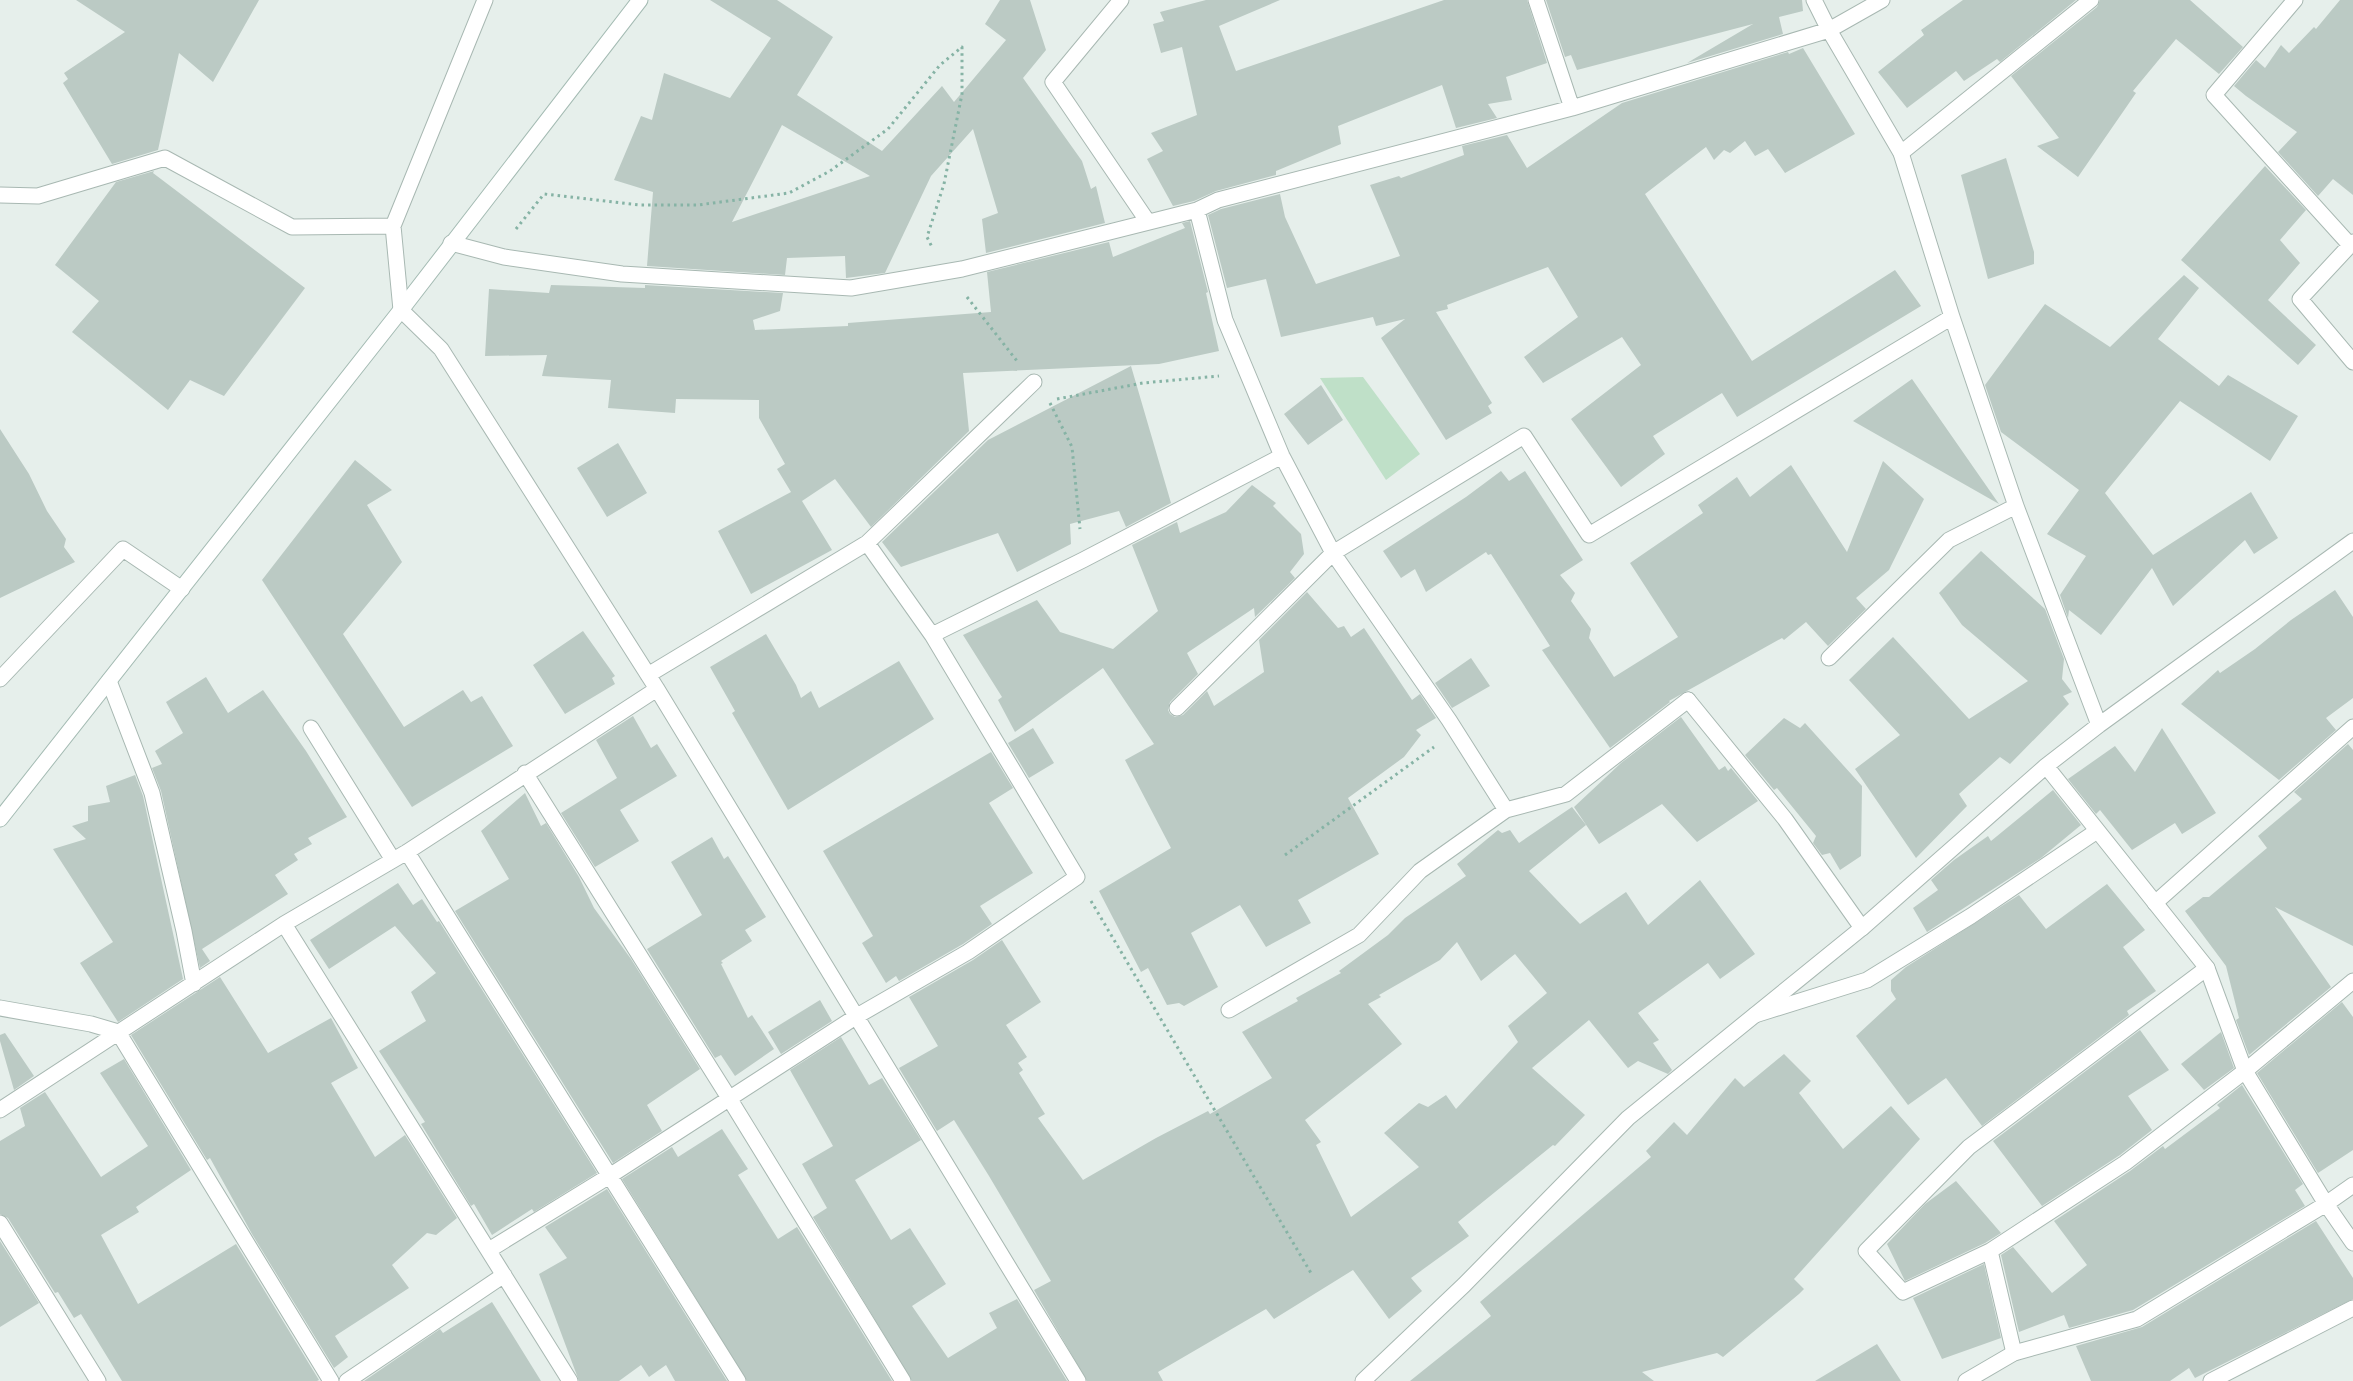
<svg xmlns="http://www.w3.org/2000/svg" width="2353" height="1381" viewBox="0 0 2353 1381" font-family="Figtree,sans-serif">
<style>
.green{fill:#bfe0c8}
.building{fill:#bbcac4;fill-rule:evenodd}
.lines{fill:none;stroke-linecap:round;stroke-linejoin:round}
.lane-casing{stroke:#a8b8b2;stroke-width:17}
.street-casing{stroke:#a8b8b2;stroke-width:17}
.secondary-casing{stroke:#a4bbb3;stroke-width:17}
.path{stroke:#86b3a5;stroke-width:3;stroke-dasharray:2.5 4;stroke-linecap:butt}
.lane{stroke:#fff;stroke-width:15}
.street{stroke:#fff;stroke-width:15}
.secondary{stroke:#fff;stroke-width:15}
</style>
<rect width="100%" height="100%" fill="#e6efeb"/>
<path class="green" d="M1363 377 1420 454 1386 480 1320 378Z"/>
<path class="building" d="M76 0H259L213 82 179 53 158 150 112 164 63 83 68 79 64 73 125 32Z
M710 0H777L833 37 797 95 882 151 942 86 954 102 1006 40 985 24 1000 0H1030L1046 50 1023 78 1082 161 1091 189 1096 186 1105 223 986 253 982 219 998 213 973 129 931 176 885 273 846 278 845 256 787 258 785 275 647 266 653 192 614 180 641 116 652 120 664 73 730 98 771 38ZM782 125 870 176 732 222Z
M1206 0H1280L1219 26 1236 71 1444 0H1527L1547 63 1506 77 1512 100 1488 104 1497 118 1456 128 1442 85 1338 126 1341 144 1276 171V175L1216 191 1194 201 1173 206 1147 159 1163 151 1151 133 1197 115 1182 47 1161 53 1153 24 1164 21 1160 12Z
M1546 0H1802L1803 11 1779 17 1783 34 1687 63 1753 24 1577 70 1571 55 1565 57Z
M1963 0H2076L2000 62 1997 59 1964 81 1956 71 1907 108 1878 72 1924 35 1921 30Z
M2100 0H2190L2243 47 2219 74 2176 39 2133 91 2136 93 2078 177 2037 146 2059 138 2011 76 2097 7Z
M2340 0H2353V195L2333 179 2318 196 2278 152 2297 132 2246 96 2234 86 2256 60 2265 68 2281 45 2289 53 2314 27 2316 29Z
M1803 48 1855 134 1785 173 1768 149 1755 156 1745 141 1730 153 1724 150 1714 160 1706 147 1645 194 1752 361 1895 270 1921 306 1737 417 1722 393 1653 436 1665 454 1621 487 1571 419 1641 365 1622 337 1543 383 1524 357 1578 317 1548 267 1447 305 1448 309 1436 312 1492 403 1488 406 1492 413 1446 440 1381 338 1405 319 1376 326 1373 317 1281 337 1266 279 1227 288 1208 215 1221 209 1280 194 1285 217 1316 284 1400 256 1370 185 1399 176 1401 178 1464 155 1462 146 1507 135 1527 168 1622 103 1788 52 1789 54Z
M2006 158 2034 252V264L1988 279 1961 175Z
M2265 166 2306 210 2280 240 2300 263 2268 300 2316 345 2298 365 2181 260Z
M154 171 153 173 305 288 224 396 190 380 168 410 72 332 99 301 55 265 116 182Z
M1190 221 1208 292 1206 293 1219 351 1159 364 963 373 969 431 871 527 835 479 802 501 832 550 751 594 718 531 791 492 777 469 785 464 759 418V400L676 399 675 413 608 408 611 380 542 376 547 355 485 356 489 289 549 293 551 285 645 288V285L783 293 780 311 753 320 755 330 848 326V323L991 312 987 272 1109 242 1113 257 1185 228 1182 223Z
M2184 275 2199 288 2158 339 2219 386 2228 375 2298 416 2270 461 2180 401 2105 493 2153 555 2251 492 2278 538 2254 554 2245 540 2173 606 2152 568 2101 635 2069 610 2068 618 2060 595 2086 556 2047 534 2079 490 2001 432 1985 385 2045 304 2110 347Z
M1131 366 1171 503 1126 527 1119 511 1070 524 1071 544 1017 572 998 533 901 567 882 542 988 440Z
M1912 379 1999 504 1853 421Z
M1321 385 1343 420 1308 445 1284 414Z
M0 429 29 474 47 511 66 539 64 547 75 562 0 598Z
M618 443 647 493 607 517 577 468Z
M355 460 392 490 367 505 402 562 343 634 404 727 463 690 471 702 482 696 513 746 412 807 262 580Z
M1883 461 1924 499 1889 570 1856 598 1866 609 1828 646 1806 622 1784 640 1782 638 1669 701 1670 702 1610 748 1542 650 1550 646 1491 554 1488 555 1486 552 1426 592 1415 569 1401 578 1383 551 1466 497 1501 471 1509 481 1525 471 1583 560 1560 575 1575 593 1571 601 1591 629 1589 638 1614 677 1678 637 1630 563 1703 513 1698 505 1737 477 1750 497 1791 465 1847 552Z
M1252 485 1276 503 1273 506 1301 534 1304 554 1290 572 1295 578 1255 617 1254 608 1187 653 1198 674 1170 702 1168 710 1170 714 1175 717 1183 715 1207 691 1214 706 1264 672 1259 640 1307 592 1338 628 1344 626 1351 637 1364 628 1412 700 1420 694 1436 718 1416 730 1421 735 1404 757 1348 798 1379 854 1298 900 1311 923 1266 947 1240 905 1191 933 1218 987 1184 1006 1179 1003 1167 1005 1148 968 1141 972 1099 891 1171 848 1125 760 1154 744 1103 668 1015 732 998 700 1002 697 963 635 1037 600 1060 632 1113 649 1158 611 1132 545 1177 522 1180 533 1226 512Z
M1981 551 2045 609 2064 659 2062 679 2072 692 2063 696 2069 704 2010 764 2000 757 1959 794 1967 806 1916 858 1855 769 1900 735 1849 680 1893 637 1969 719 2028 681 1962 625 1939 593Z
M2335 590 2353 617V698L2326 718 2336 730 2279 780 2181 704 2218 670 2220 673 2255 649 2291 620Z
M583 631 615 676 612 678 615 684 565 714 533 665Z
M766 634 796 685 801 698 811 691 819 708 899 661 934 719 788 810 732 713 735 711 710 667Z
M1471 658 1490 686 1452 708 1435 683Z
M206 677 228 713 263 690 306 751 347 817 308 838 312 844 294 854 298 860 275 875 288 894 202 949 210 961 200 968 161 791 152 768 162 764 155 751 183 733 166 702Z
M633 716 651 748 657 744 677 776 620 810 639 841 595 867 561 813 617 778 596 740Z
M1681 717 1719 770 1725 766 1728 771 1731 768 1758 801 1697 842 1662 804 1599 844 1574 807 1621 763Z
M1784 718 1800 728 1805 723 1862 786 1861 856 1840 870 1830 853 1822 855 1813 843 1816 836 1777 788 1774 790 1745 755Z
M1033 728 1054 763 1029 778 1008 743Z
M2162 728 2216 813 2182 834 2175 823 2132 850 2100 810 2096 814 2068 779 2115 746 2135 772Z
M2348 744 2353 750V946L2275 907 2331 987 2249 1055 2236 1020 2239 1018 2226 966 2185 911 2203 897H2209L2267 848 2258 836 2302 799 2294 792Z
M991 752 1013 788 989 803 1033 873 980 906 992 924 963 944 899 981 896 976 886 983 862 943 873 936 823 851Z
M135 775 143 796 183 979 118 1022 80 963 113 942 53 849 86 839 72 826 88 821V806L110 802 106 786Z
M2053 790 2081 825 2041 858 1927 932 1913 908 1938 890 1931 880 1954 860 1988 836 1991 841Z
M525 793 541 826 546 823 579 877 594 908 631 959 700 1069 647 1105 662 1131 613 1163 455 911 509 879 481 831Z
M1572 807 1586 825 1529 871 1580 924 1626 892 1648 925 1700 880 1755 954 1720 979 1708 963 1638 1013 1659 1040 1653 1043 1672 1070 1668 1074 1638 1061 1628 1068 1589 1020 1532 1068 1585 1115 1555 1146 1553 1145 1458 1222 1469 1236 1411 1278 1422 1291 1389 1319 1353 1270 1274 1319 1266 1309 1158 1372 1163 1381H1087L1034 1290 1051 1281 989 1176 954 1120 937 1131 899 1068 938 1046 909 997 973 960 1002 940 1041 1002 1006 1025 1027 1057 1018 1063 1023 1070 1019 1073 1045 1114 1038 1118 1083 1180 1156 1138 1208 1111 1210 1114 1272 1078 1242 1032 1298 1001 1296 998 1341 973 1339 971 1388 935 1405 918 1466 876 1457 864 1498 830 1502 833 1510 830 1519 843ZM1457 942 1481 981 1515 954 1547 993 1508 1026 1518 1042 1456 1109 1446 1095 1428 1107 1419 1103 1384 1133 1419 1167 1351 1217 1316 1145 1321 1142 1305 1120 1402 1044 1368 1004 1381 997 1379 995 1440 960Z
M712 837 724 859 728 856 766 917 745 930 752 941 721 961 723 963 721 964 748 1018 752 1015 774 1049 735 1076 721 1055 715 1058 647 949 702 915 671 862Z
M398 883 413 905 422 899 437 922 439 921 597 1173 534 1212 532 1209 492 1235 474 1204 471 1206 421 1124 425 1122 379 1051 426 1021 411 992 436 973 395 926 329 969 310 940Z
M2107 884 2145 930 2123 947 2156 991 2127 1011 2129 1015 1982 1126 1946 1078 1908 1105 1856 1036 1896 999 1891 991V980L1906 967 2019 895 2046 929Z
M220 977 268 1053 331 1018 358 1068 331 1083 375 1157 405 1135 457 1218 436 1235 427 1233 392 1265 409 1288 335 1336 348 1357 334 1368 252 1234 210 1158 207 1160 131 1035Z
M820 1000 832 1021 781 1054 768 1032Z
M2342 1002 2353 1017V1150L2318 1173 2257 1073Z
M2140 1030 2169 1070 2128 1096 2152 1130 2120 1155 2042 1206 1993 1141Z
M2221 1032 2234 1068 2204 1090 2181 1064Z
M5 1033 34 1076 14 1090 0 1041V1035Z
M841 1037 869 1085 882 1078 921 1140 855 1180 891 1240 910 1228 946 1284 912 1306 948 1358 997 1328 989 1313 1017 1299 1067 1381H912L813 1217 827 1208 802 1164 833 1146 790 1070Z
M1784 1054 1811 1081 1799 1093 1843 1149 1891 1106 1920 1139 1794 1279 1804 1289 1799 1294 1723 1357 1717 1353 1642 1372 1654 1381H1410L1491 1316 1480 1302 1651 1157 1646 1151 1674 1122 1687 1135 1735 1078 1744 1087Z
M124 1059 191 1170 136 1207 139 1212 101 1235 138 1304 236 1244 319 1380 317 1381H122L81 1314 74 1318 58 1292 55 1293 8 1218 0 1214V1141L25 1126 20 1108 45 1092 101 1177 148 1146 100 1073Z
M2242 1085 2303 1184 2295 1190 2305 1206 2133 1310 2069 1328 2064 1315 2019 1332 2001 1255 2013 1247 2052 1293 2087 1265 2054 1221 2130 1171 2163 1146 2165 1149 2220 1108 2217 1105Z
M722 1129 748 1169 738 1175 778 1239 797 1227 892 1381H747L622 1179 672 1147 678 1157Z
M1956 1181 2001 1233 1985 1243 1905 1281 1887 1244 1925 1204Z
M607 1189 727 1381H675L666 1365 649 1377 641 1365 619 1381H579L539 1274 567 1258 545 1227Z
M2316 1221 2353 1278V1299L2195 1378 2189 1368 2170 1381H2091L2076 1346 2142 1327Z
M0 1241 39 1303 0 1327Z
M1984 1264 2001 1338 1942 1359 1913 1298Z
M492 1302 541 1381H364L440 1329 443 1333Z
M1877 1344 1901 1381H1815Z"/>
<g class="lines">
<g class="lane-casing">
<path id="lane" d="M1901 153 2091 0
M1688 700 1785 819 1862 928
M2155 903 2353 727
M1755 1015 1867 980 1971 916 2097 831
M1990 1251 1903 1292 1866 1251 1969 1147 2207 968
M2014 1353 1990 1251 2125 1163 2245 1071 2353 981
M2211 1381 2353 1308"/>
</g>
<g class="street-casing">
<path id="street" d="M485 0 393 226 401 310 441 349 657 689 1078 1381
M1121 0 1053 82 1148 222
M1536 0 1572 108
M1814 0 1829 30 1901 153 1952 317 2016 506 2099 725
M2295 0 2214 95 2350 245
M0 195 38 196 165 158 292 227 393 226
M1197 210 1225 320 1282 456 1333 553 1449 720 1506 810 1566 794 1688 700
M2353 242 2300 299 2353 362
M451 243 504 257 622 274 851 288 962 269 1197 210 1218 200 1572 108 1829 30 1882 0
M867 543 1034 382
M932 635 1083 560 1282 456
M1829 658 1949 540 2016 506
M0 679 123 549 182 589
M109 681 152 793 184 931 194 984
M1177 708 1333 553 1524 436 1589 535 1952 317
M311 728 393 860
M2046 766 2207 968 2245 1071 2326 1204 2353 1243
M525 773 729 1098 903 1381
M407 852 738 1381
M284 924 570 1381
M0 1008 91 1024 118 1032 331 1381
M1229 1010 1359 935 1420 871 1506 810
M0 1110 284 924 407 852 657 689
M0 1223 98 1381
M489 1250 611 1175 857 1016 968 952 1077 877 932 635 867 543 648 675
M347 1381 504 1275
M1363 1381 1464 1285 1628 1118 1862 928 2046 766 2099 725 2353 541
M1966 1381 2014 1353 2137 1319 2326 1204 2353 1185"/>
</g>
<g class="secondary-casing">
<path id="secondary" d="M0 819 401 310 640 0"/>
</g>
<path class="path" d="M516 229 544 194 639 205H698L789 193 830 171 888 129 940 65 962 47V94L944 184 927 237 932 247
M967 297 1017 361
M1057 399 1143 383 1219 376
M1050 403 1072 447 1080 529
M1285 855 1434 747
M1091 901 1311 1273"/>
<use href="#lane" class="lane"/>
<use href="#street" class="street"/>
<use href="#secondary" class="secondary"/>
</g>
</svg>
